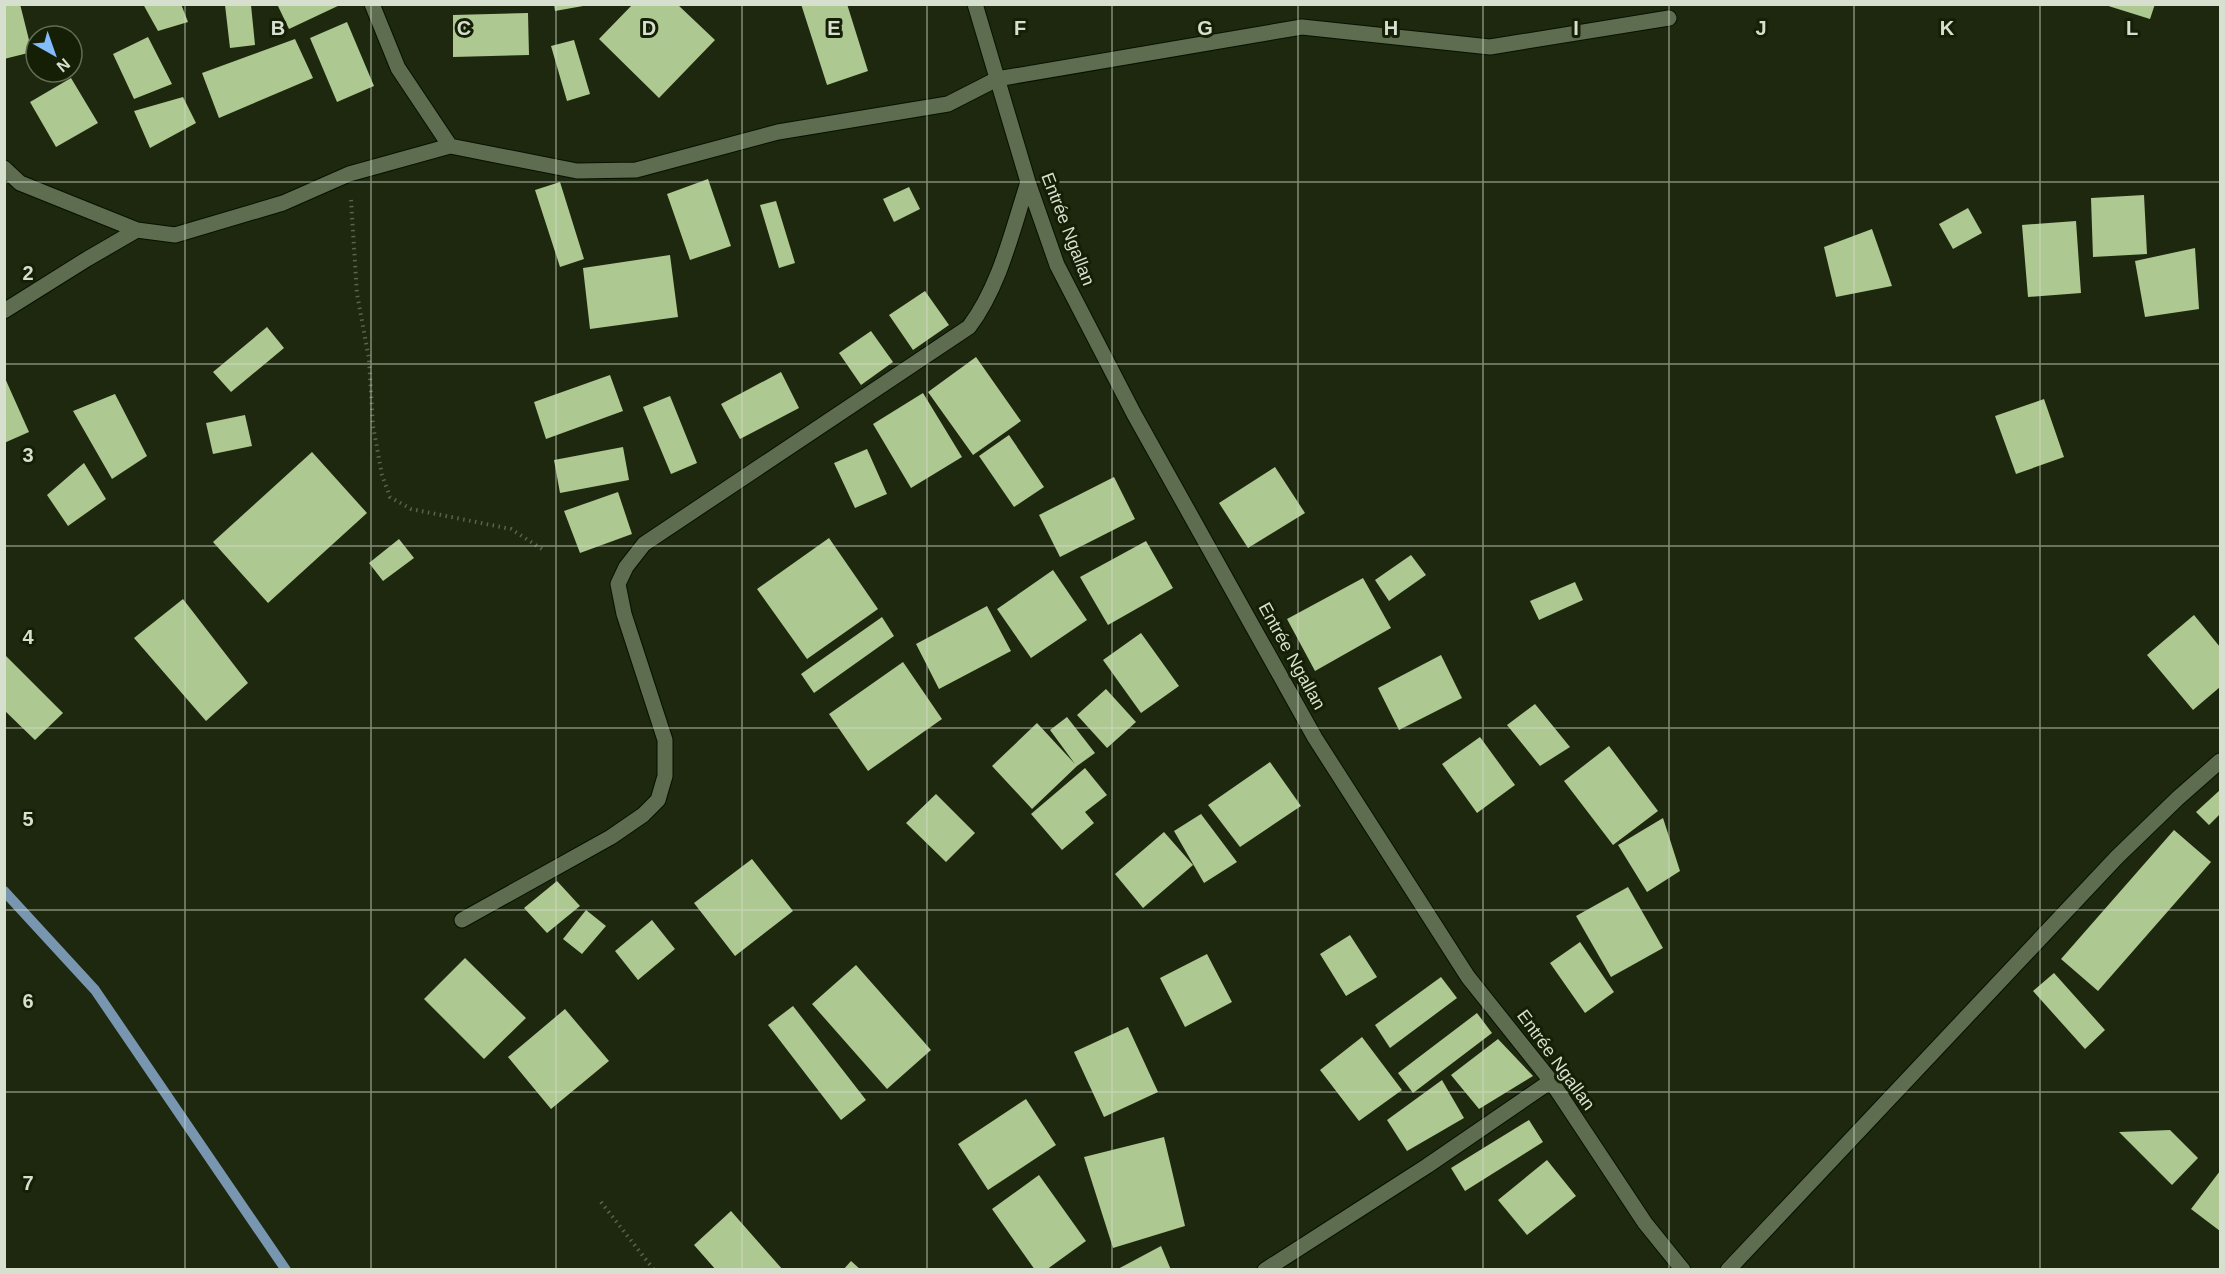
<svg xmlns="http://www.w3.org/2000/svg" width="2225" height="1274" viewBox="0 0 2225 1274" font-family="Helvetica,sans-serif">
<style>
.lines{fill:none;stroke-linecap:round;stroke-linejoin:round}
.stream{stroke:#7896af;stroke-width:10}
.building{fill:#aec891}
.minor-casing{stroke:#071100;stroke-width:17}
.path{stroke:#59634d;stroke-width:4;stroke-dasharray:1.5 4.5;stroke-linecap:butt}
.minor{stroke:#5e6c4f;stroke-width:15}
.grid{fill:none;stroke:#d7dfcf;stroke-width:1.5;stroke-opacity:0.55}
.labels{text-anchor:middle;stroke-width:6;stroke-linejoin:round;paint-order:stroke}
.street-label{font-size:18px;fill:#d7dfcf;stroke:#141f05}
.grid-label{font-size:20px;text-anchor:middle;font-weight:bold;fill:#d7dfcf;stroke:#141f05;stroke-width:6;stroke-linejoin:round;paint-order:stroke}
</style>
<rect width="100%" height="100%" fill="#1d280f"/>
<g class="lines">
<path class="stream" d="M4 891 95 990 286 1270"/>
</g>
<path class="building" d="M4 4H20L32 52 4 59Z
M143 4H181L188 22 158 31Z
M277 4H342L289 29Z
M554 4H583V6L555 11Z
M633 4H677L715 40 659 98 599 39Z
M801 4H847L868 71 827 85Z
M2102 4H2155L2150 19Z
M225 5H251L255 45 230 48Z
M528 13 529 55 453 57V15Z
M347 22 374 86 337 102 310 38Z
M148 37 172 84 134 99 113 54Z
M295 39 313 78 219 118 202 73Z
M574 40 590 94 567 101 551 46Z
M71 78 98 123 56 147 30 102Z
M183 97 196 123 150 148 134 111Z
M708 179 731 246 690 260 667 194Z
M560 182 584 259 560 267 535 190Z
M909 187 920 209 894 222 883 199Z
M2144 195 2147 254 2093 257 2091 198Z
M776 201 795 263 779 268 760 205Z
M1968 208 1982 233 1953 249 1939 224Z
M2076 221 2081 293 2028 297 2022 225Z
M1872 229 1892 286 1836 297 1824 247Z
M2195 248 2199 309 2145 317 2135 261Z
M670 255 678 317 590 329 583 268Z
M925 291 949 325 913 350 889 315Z
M267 327 284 348 231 392 213 372Z
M871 331 893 362 861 385 839 353Z
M976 357 1021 421 973 455 928 392Z
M781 372 799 408 740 439 721 404Z
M610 375 623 411 546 439 534 402Z
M4 376 29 432 4 443Z
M923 393 962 457 911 488 873 424Z
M115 394 147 456 112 479 73 411Z
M670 396 697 463 671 474 643 407Z
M2044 399 2064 457 2016 474 1995 416Z
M245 415 252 446 213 454 206 423Z
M1009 435 1044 487 1014 507 979 456Z
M623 447 629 480 560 493 554 460Z
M867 449 887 494 855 508 834 463Z
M312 452 367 513 268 603 213 542Z
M84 463 106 499 68 526 47 495Z
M1275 467 1305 513 1248 548 1219 503Z
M1114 477 1135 519 1060 557 1039 515Z
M618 492 632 534 580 553 564 511Z
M829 538 878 609 807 659 757 589Z
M399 539 414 558 383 581 369 563Z
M1146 541 1173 588 1108 625 1080 577Z
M1411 555 1426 575 1389 601 1375 580Z
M1053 570 1087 620 1031 658 997 609Z
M1363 578 1391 628 1315 671 1287 619Z
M1575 582 1583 600 1539 620 1530 601Z
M183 599 248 683 206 721 134 638Z
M987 606 1011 651 939 689 916 644Z
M2194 615 2220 647V687L2193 710 2147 655Z
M882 617 894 636 814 693 801 674Z
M1141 633 1179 686 1141 713 1103 660Z
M4 654 63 713 35 740 4 710Z
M1441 655 1462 698 1399 730 1378 688Z
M903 662 942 719 868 771 829 714Z
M1106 689 1136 722 1107 748 1077 715Z
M1535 704 1570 747 1540 766 1507 725Z
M1067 717 1095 753 1077 766 1032 809 992 766 1037 723 1075 764 1050 730Z
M1480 737 1515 785 1477 813 1442 764Z
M1609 746 1658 811 1613 845 1564 781Z
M1270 762 1301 806 1240 847 1208 805Z
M1085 768 1107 795 1085 812 1094 823 1062 850 1031 814Z
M2220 790V814L2209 825 2196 812Z
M936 794 975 833 946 862 906 823Z
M1201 814 1237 862 1204 883 1174 831Z
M1663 818 1680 871 1647 892 1618 845Z
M2174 830 2211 862 2098 991 2061 959Z
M1164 832 1193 865 1143 908 1115 874Z
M752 859 793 911 735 956 694 903Z
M557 881 580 906 547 933 524 908Z
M1628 887 1663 948 1611 977 1576 916Z
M586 910 606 926 582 954 563 939Z
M652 920 675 949 638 980 615 951Z
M1350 935 1377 977 1346 996 1320 954Z
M1580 942 1614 992 1585 1013 1550 963Z
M1207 954 1232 1002 1185 1027 1160 978Z
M465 958 526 1018 484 1059 424 999Z
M856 965 931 1050 887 1089 812 1004Z
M2054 973 2105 1030 2085 1049 2033 991Z
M1441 977 1457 998 1390 1048 1375 1025Z
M793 1006 866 1100 841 1120 768 1025Z
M565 1009 609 1061 551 1109 508 1057Z
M1477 1013 1492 1033 1413 1093 1398 1073Z
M1128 1027 1158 1092 1104 1117 1074 1052Z
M1362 1037 1402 1090 1359 1121 1320 1070Z
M1498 1039 1533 1076 1479 1109 1451 1075Z
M1442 1080 1464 1118 1407 1151 1387 1120Z
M1026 1099 1056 1145 988 1190 958 1144Z
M1529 1120 1543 1142 1465 1191 1451 1168Z
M2170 1130 2198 1158 2172 1185 2119 1132Z
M1164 1137 1185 1226 1113 1248 1084 1157Z
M1547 1160 1576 1196 1527 1235 1498 1200Z
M2220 1171V1231L2191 1209Z
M1039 1175 1086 1241 1046 1270H1035L992 1209Z
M731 1211 783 1270H716L694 1245Z
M1161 1246 1171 1270H1116Z
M851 1261 861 1270H843Z"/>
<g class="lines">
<g class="minor-casing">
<path id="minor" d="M372 4 398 68 450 146 577 171 636 170 778 132 948 104 997 79 1302 27 1490 47 1669 18
M975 4 1028 182 1057 265 1134 414 1315 738 1468 977 1551 1081 1645 1223 1683 1270
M4 168 20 183 137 230 175 235 283 203 349 174 450 146
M4 311 87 259 137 230
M462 920 611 837 643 815 658 800 665 776V740L624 614 618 584 626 567 644 544 969 327C1000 286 1012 231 1028 182
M1265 1270 1427 1166 1551 1081
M1728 1270 2117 857 2178 798 2220 761"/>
</g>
<path class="path" d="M351 200 357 294 369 359 373 426 382 475 390 497 411 509 511 529 542 549
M601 1202 654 1270"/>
<use href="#minor" class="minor"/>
</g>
<path class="grid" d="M185 4V1270M371 4V1270M556 4V1270M742 4V1270M927 4V1270M1112 4V1270M1298 4V1270M1483 4V1270M1669 4V1270M1854 4V1270M2040 4V1270M4 182H2220M4 364H2220M4 546H2220M4 728H2220M4 910H2220M4 1092H2220"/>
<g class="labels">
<g class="street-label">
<text transform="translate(1068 229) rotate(69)" y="6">Entrée Ngallan</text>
<text transform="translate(1292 656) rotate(61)" y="6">Entrée Ngallan</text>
<text transform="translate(1556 1060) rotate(54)" y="6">Entrée Ngallan</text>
</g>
</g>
<g class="grid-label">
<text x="278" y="35">B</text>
<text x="464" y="35">C</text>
<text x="649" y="35">D</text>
<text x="834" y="35">E</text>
<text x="1020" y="35">F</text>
<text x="1205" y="35">G</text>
<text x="1391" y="35">H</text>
<text x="1576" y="35">I</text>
<text x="1761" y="35">J</text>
<text x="1947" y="35">K</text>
<text x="2132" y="35">L</text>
<text x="28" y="280">2</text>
<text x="28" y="462">3</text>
<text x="28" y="644">4</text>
<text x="28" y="826">5</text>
<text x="28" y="1008">6</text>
<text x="28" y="1190">7</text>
</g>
<rect width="2225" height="1274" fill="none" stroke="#d7dfcf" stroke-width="12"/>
<g transform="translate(54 54) rotate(140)"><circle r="28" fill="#141f05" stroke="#626c56" stroke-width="1.5"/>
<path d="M0-4.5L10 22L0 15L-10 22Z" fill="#83bcfb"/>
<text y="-9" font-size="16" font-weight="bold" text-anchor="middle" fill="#d7dfcf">N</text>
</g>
</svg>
